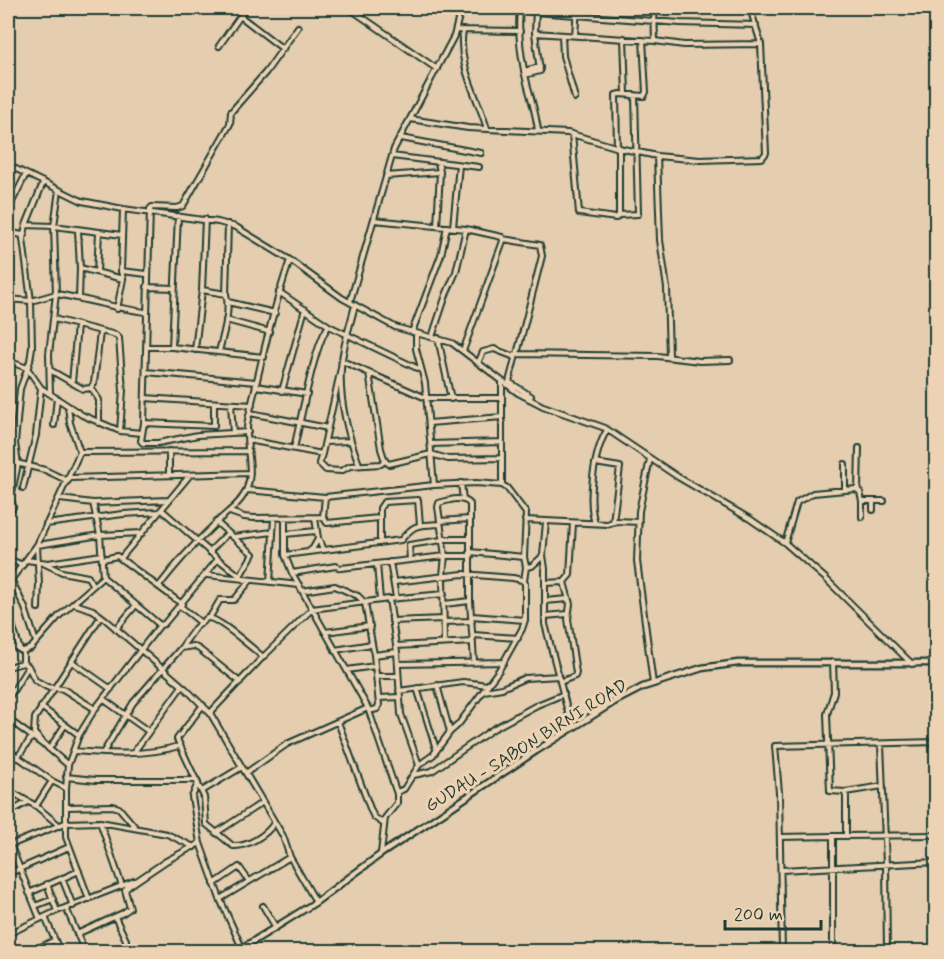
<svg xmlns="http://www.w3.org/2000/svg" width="944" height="959" viewBox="0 0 944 959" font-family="Mynerve,sans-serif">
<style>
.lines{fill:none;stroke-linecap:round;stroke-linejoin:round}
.minor-casing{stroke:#1f3d34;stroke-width:8}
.major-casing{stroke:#1f3d34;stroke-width:9}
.minor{stroke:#edd3b4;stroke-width:4}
.major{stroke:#edd3b4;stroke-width:4.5}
.labels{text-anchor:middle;stroke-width:6;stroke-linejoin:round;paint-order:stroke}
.street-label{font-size:18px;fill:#1f3d34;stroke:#edd3b4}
</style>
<rect width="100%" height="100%" fill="#e5cdaf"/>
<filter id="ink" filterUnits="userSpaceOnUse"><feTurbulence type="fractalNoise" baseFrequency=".0167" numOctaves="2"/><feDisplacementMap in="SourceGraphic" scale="12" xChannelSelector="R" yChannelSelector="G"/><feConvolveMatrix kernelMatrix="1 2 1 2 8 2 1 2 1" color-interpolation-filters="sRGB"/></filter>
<g filter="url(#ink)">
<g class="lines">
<g class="minor-casing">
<path id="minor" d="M349 8 437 69
M520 8C518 28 520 50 524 70 528 91 536 110 538 131
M654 8 655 41
M536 12 680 23 756 25
M240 16 283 49
M456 30 520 31
M463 30C457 66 478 96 487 129
M535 33 655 41 684 45 761 44
M562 35 563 56 575 98
M575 35 577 8
M624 38 626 94
M219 46 246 8
M524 71 540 67
M525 75 540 71 535 33 536 8
M410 119 468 128 568 133 619 148 657 156 700 160 762 158 766 153 761 44 750 8
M572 134 579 213 616 218 619 215 638 214 635 95
M401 138 481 153
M617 148 616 95 620 94 644 96 646 92 643 40
M619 148V215
M392 156 479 167
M657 156 660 240 667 288 669 356
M8 165 82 201 123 209 218 222 236 227 290 260 342 298 382 320 395 327 452 343 518 393 543 406 605 428 678 477 750 519 785 543 825 578 912 664
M386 176 440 172
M43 183 26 225 23 239 31 301 56 294 49 354 50 393
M59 190 54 226 56 294C86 299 115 308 145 312
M8 210 26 174
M374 220 466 229 502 237 503 241 463 351
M26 225 54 226 122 235
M437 226 440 172 438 162
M453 227 459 165
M78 230 80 268 79 298
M8 232 22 235 23 238
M503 239 540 245 542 256 517 354
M80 268 123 279
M121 271 147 274
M97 272 99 232
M147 287 174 288
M202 290 226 294C231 312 223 334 219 352
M279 292 329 326 421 370
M226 294 228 224
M8 299 31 301 32 347 30 361 20 389 15 443 18 464 11 497 13 507 8 514
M228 302 275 313
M350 302 394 149 454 36 461 8
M355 305C350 326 342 348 341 369 339 401 348 435 359 464
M117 309 123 279 121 271 123 209
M54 319 116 335 119 338 123 390 120 431
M226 320 270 332
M412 332 441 255 447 227
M416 333V349L425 383 434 485
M432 337 446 295 456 272 466 229
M438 338 451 399
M146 347H172L264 357
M172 347 178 216
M195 350 202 290 205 219
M516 355 509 382 531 396 529 399
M8 361 27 368 41 388 82 415 120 431 142 433
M342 361 426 398H502
M478 363 483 352 494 349 512 356 517 354 657 356 700 361 730 360
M341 368 322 454 319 463 326 470 341 471 350 466 381 464 385 461
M50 370 83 389 91 388
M146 372 256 382
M369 373 381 449 385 461 389 464 431 454 448 459 502 458
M72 383 77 325
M256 386 307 394
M91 388 94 383 100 332
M91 388 99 400V423
M282 391 305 309
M145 398 252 405
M214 404V426L144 423 150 209 152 207 177 208 183 206 230 124 231 112 266 72 298 27
M231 404 233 433
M250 413 328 428
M144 423 141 441 143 443H158L198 435 248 432
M429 423 502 417
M54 425 57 398
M248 440 322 454
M8 442 15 443
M325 442 350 441
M430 444 501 442
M294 448C300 425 315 340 329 326
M169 451V475
M80 452 249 451
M650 459 639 511 637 561 653 684
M8 461 45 470 68 481
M595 463 620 467 613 522
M845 464V490
M69 478 250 473
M461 483 463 500
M502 485V383
M23 488 36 435 41 388
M247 490 325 497 434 485 476 483 502 485 507 488 526 513 524 557 526 567
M858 490 859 448
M60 499 93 503 169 500
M873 501V510
M162 510 218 559 245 580
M230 512 244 517 254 518 323 517 327 523 379 518
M323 517 325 497
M862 517V501
M315 518 318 538 323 550
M285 519V555L292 573 368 708 397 794V803L385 818 381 853
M525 520 607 524 617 521 639 522
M440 521 470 519
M216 522 233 537 273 532
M546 522 543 555 545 569V624L572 728
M595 523C587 500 594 451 607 430
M46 524 123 514 159 512
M285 534 316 531
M233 537 253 554 240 576
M442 539H470
M380 543V508L384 502 418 500 420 525
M785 543 797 502 813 493 856 489 860 492 862 501H884
M38 545 100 535 142 533
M37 546 39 584 38 608
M209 552 228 533
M308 552 313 548 318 539
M470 552 524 557
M285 555 401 540C416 522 418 526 440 524
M121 558 190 475
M8 559 23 565
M103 559 117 556 182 604
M27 560 48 563 102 555
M410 560 409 545 442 540
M390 562 396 598
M43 563 62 572 88 577 93 586
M377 564 380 600
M292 573 336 566 341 568 445 556H471
M207 575 299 585
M103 577 160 625
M11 579 25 608 36 642
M524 581 526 567 532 566 543 556
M270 582 274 518
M394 582 463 574 513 578 522 580 525 583V620L522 629 499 670 458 725 450 732 433 755 419 765 404 789 397 792
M545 583 564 582 570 575 573 523
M8 584 37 545 80 452 70 423 68 406
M159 586C176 564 194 544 214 525 225 513 242 504 247 488 255 466 243 442 248 420 260 367 272 312 290 260
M302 591 335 586 358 596 365 603 374 655 379 705 377 709 369 711
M389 599 397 652 401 714 419 765
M545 601 568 599
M75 604 93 610 105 619 186 689 210 713 283 836 290 857 316 902
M444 604 470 601
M180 606 200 622
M8 611 20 650
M472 616 525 620
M545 616 568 614
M210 617 220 600H234L250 581
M392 621 444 619
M444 622 472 621
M116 629 136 605
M325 632 370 626
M473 635 518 638
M444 643 443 575 445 556 438 507 439 503C449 500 462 495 470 504V601L474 662
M8 644 23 651 31 648 59 616 103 577 100 535 93 503
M396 646 473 642
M181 648 193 646 199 649 240 682
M335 650 372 644
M374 655 397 652
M71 661 111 689
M23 663V651
M398 664 504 662
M8 667 23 663 28 666 35 680 47 687 63 689 95 709
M347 670 375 666
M376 676H398
M560 682 575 676 576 673 568 619 570 604 564 582
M437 685 450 732
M417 688 436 749
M399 691 463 682 488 685
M484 691 502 688 525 678 559 676
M379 698 399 697
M8 699 28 667
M103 699 148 731
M203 705 177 739 204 797 206 824 233 846C247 847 267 835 274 823
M41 707 79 735
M210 713 262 658 312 609 389 599 444 594
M8 719 42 744
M338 722 371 811 374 817 384 824
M881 745 886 864 887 952
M48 748 68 765
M49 749 34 733 35 718 101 616
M49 749 65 725
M8 750 52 781 66 788
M74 751C108 754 146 756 179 746
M134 752 182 686
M103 753 133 703 181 648 195 628 207 618C217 616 253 649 263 657
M17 758 32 737
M246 773 287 744 368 708
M414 775 432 771 493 729 537 705 564 694
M66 777 96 780H197
M198 783 192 797 200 843 220 899 242 948
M8 790 36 806 60 826
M202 791 242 767
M845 792 883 786
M36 806 52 781
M66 807 113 806 119 808 136 828
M8 813 28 802
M100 822 122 886
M216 833 263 802
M846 836 936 835
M780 837 833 836
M8 839 40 919
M10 845 65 823 100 822 167 834 194 847
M781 870 936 862
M8 874 69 847
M62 878 73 906
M47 884 57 911
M214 884 239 867 249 881
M29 893 79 871
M89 899 66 837V788L68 765 79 735 95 709 160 625 164 624 218 559
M220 899 290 857
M35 906 53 899
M263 906 275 926
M66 908 85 952
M45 917 60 952
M8 934 57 911 134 881
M77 934 123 913 130 908 125 890 129 886 166 861 200 843
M8 936 14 952
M30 952 55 940
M111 952 125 946 126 940 115 917
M782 952 779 793 775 746 936 742
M833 952V836H846V797L845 792 830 791 827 714 834 692 833 662"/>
</g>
<g class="major-casing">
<path id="major" d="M236 952 316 902 381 854 536 751 614 702 643 687 702 668 738 663H936"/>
</g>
<use href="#minor" class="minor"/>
<use href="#major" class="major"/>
</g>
</g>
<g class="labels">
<g class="street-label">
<text transform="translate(526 745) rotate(-32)" y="6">GUDAU - SABON BIRNI ROAD</text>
</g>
</g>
<rect width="944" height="959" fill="none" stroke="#edd3b4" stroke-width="30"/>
<rect x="15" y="15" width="914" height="929" fill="none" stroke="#1f3d34" stroke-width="2" filter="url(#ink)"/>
<path d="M725 920v9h96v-9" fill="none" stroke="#1f3d34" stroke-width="3"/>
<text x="734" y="920" font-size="18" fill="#1f3d34" stroke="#edd3b4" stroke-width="4.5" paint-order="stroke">200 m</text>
</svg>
